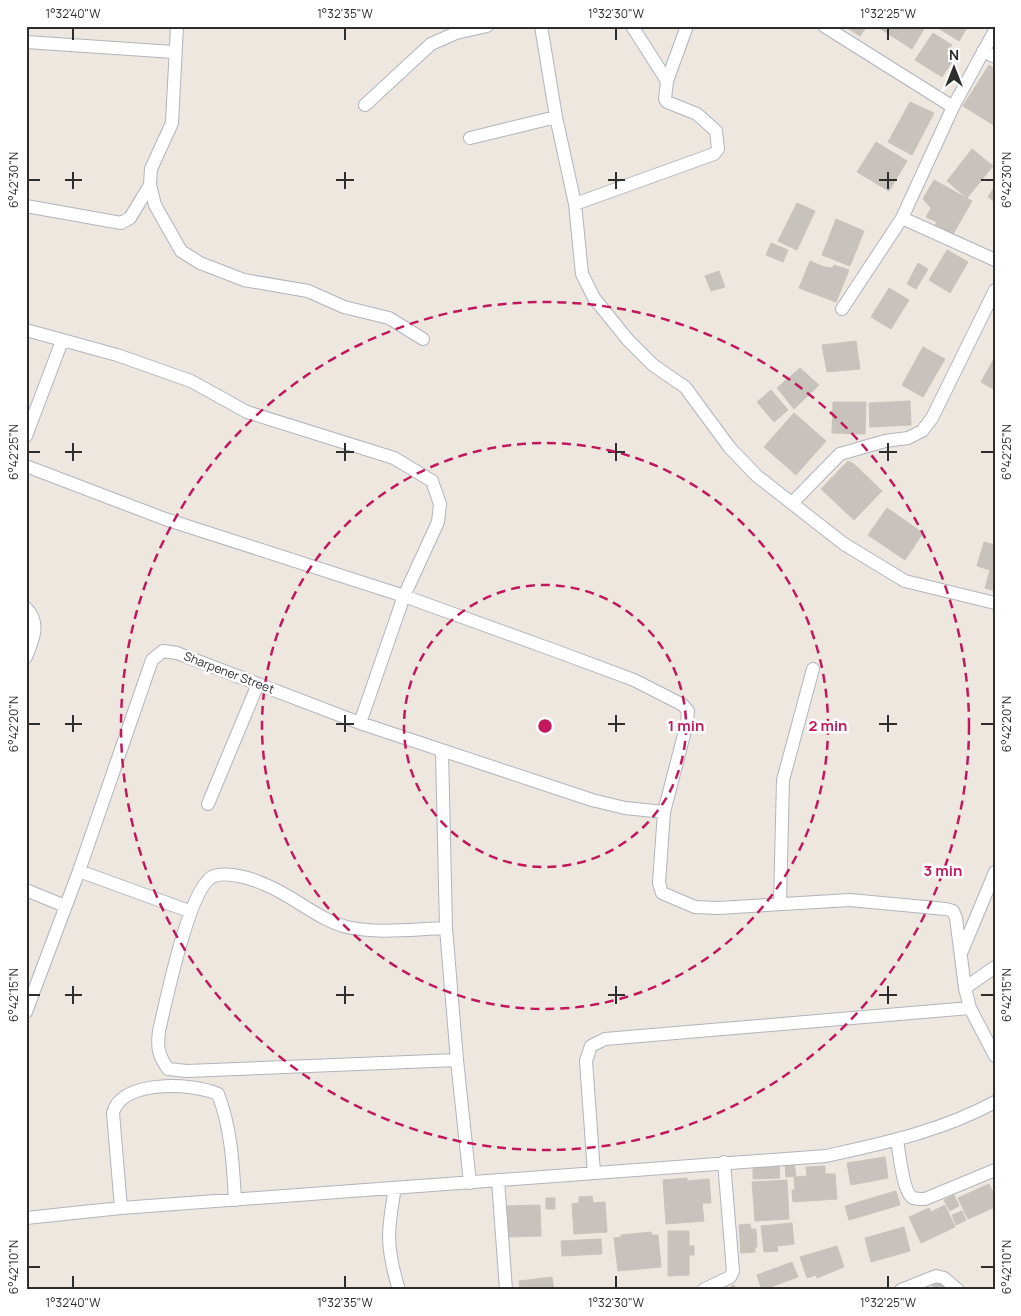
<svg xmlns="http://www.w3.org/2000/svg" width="1021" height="1316" viewBox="0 0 1021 1316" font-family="Manrope,sans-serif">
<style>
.building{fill:#c7c2bc;stroke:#cac3ba}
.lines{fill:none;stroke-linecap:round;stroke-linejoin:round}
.minor-casing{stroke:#b1b4bd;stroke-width:14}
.minor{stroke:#fff;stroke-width:12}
.ticks{fill:none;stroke:#2d2d2d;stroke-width:2}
.ring{fill:none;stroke:#c2185b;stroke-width:2.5;stroke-dasharray:9 6}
.labels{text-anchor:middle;stroke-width:5;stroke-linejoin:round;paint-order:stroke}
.street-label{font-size:12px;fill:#2d2d2d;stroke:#fff}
.centre{fill:#c2185b;stroke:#fff;stroke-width:2.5}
.ring-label{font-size:15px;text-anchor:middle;font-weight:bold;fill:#c2185b;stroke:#fff;stroke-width:5;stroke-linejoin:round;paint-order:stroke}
.neatline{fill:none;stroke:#2d2d2d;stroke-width:2}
.ticks-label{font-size:12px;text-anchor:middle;fill:#2d2d2d}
</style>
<rect width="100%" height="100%" fill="#eee7e0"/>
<path class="building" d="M844 26H867L860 36Z
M880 26H920L924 29 912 49 879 28Z
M935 26H968L959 41Z
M933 33 952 45 946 54 954 59 942 77 915 60Z
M989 65 995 69V126L963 106Z
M910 102 934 113 912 155 888 142Z
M876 142 907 161 889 191 857 172Z
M972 149 993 166 967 198 947 181Z
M934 180 972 201 952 236 935 226 937 222 926 217 931 208 923 199Z
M995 186V202L988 197Z
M797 203 815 211 797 250 778 241Z
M836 219 864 231 850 266 822 255Z
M771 243 788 250 783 262 766 255Z
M947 250 968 262 950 293 929 280Z
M810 261 824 267 832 268 834 265 849 270 836 302 799 288Z
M918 263 928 269 916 289 907 284Z
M719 271 725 287 711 291 705 276Z
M889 288 909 300 891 329 871 317Z
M856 341 860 369 827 372 822 345Z
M923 347 945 359 923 397 902 385Z
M995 357V390L981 382Z
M800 368 819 385 794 409 777 388Z
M771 390 788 410 774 422 757 402Z
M910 401 911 425 870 427 869 403Z
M833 402H866L865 434 832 433Z
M794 413 826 441 796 475 764 447Z
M848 461 854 464 882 491 854 520 821 489Z
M887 508 923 533 905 560 868 535Z
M984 542 995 545V591L985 588 990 570 977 566Z
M885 1157 888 1178 851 1185 847 1163Z
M794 1163 796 1176 786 1177 785 1164Z
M779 1166 780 1178 753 1179V1167Z
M825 1166V1174H835L837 1199 793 1202 792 1190H795L794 1177 807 1176 806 1167Z
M687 1178V1181L709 1179 711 1203H702L704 1221 666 1224 663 1180Z
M787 1180 789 1219 755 1221 752 1182Z
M989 1184 995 1197V1207L968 1219 958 1198Z
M896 1191 900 1205 849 1220 845 1206Z
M954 1195 959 1206 950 1211 944 1200Z
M592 1196 593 1203 605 1202 607 1232 574 1234 572 1204 579 1203V1197Z
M546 1198H555V1209H546Z
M540 1205 541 1236 508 1237 507 1206Z
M945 1205 955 1227 921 1243 909 1217 929 1208 931 1212Z
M962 1211 966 1220 956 1225 952 1215Z
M792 1223 794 1244 777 1246 778 1251 764 1252 761 1226Z
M750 1224 751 1229H756L757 1247H755V1252L741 1253 739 1225Z
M904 1227 910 1251 871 1262 865 1238Z
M668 1231H689V1246H694V1255H689V1275L668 1276Z
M651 1232 652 1235H658L661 1267 618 1271 614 1238 621 1237V1235Z
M601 1239 602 1254 562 1256 561 1241Z
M837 1246 844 1267 817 1278 816 1275 807 1278 800 1257Z
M792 1262 798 1277 762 1290 757 1275Z
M552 1277 554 1290H520L519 1281Z
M943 1280 947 1290H934L932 1284Z
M734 1285 737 1290H725Z"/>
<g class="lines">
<g class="minor-casing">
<path id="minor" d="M177 26 172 123 151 169 150 185 155 205 181 251 200 263 244 280 308 291 344 307 389 318 423 339
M541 26 556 117 575 204 582 274 594 298 628 340 653 365 685 387 730 448 757 476 844 544 905 581 995 603
M632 26 667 81
M824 26 953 107
M26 42 174 52
M983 51 995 57
M365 105 431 44 456 33 487 26
M470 138 556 117
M575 204 714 154 718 149 716 131 697 114 667 102 665 99 667 81 687 26
M26 206 121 223 130 218 150 185
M902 218 995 260
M842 309 902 218 953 107 995 30
M26 330 117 355 191 381 247 412 394 458 432 481 440 504 438 522 404 596 360 723
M26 436 62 341
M26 466 165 519 404 596 556 651 634 680 683 705 688 711 687 723 664 812 659 883 662 893 695 907 718 908 850 900 946 909 953 911 956 918 965 988 970 1008 995 1056
M792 503 840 454 885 441 908 438 922 431 932 418 995 290
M26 608C41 623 33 640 26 657
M442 751 446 928 457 1060 470 1183
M208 804 258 684
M79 871 189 911
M26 890 65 906
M780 903 783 780 813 669
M446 928C414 929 378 934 347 927 318 920 294 896 266 885 254 879 228 871 214 876 189 885 166 1002 159 1031 157 1047 158 1055 168 1069L187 1071 457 1060
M962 951 995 872
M965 988 995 967
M26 1012 79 871 152 660 163 651 177 653 360 723 592 800 625 808 664 812
M897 1140C899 1151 903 1193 913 1198 916 1199 922 1199 925 1199L995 1170
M594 1173 586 1061 591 1046 605 1039 970 1008
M498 1180 506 1290
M395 1188C387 1232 386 1247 399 1290
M121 1208 113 1113C121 1079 193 1083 218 1094 231 1127 233 1164 235 1200
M26 1218 121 1208 826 1156C884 1143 942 1131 995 1102
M703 1290 730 1277 733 1271 724 1162
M901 1290 936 1276 944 1278 958 1290"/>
</g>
<use href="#minor" class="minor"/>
</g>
<path class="ticks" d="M73 28V40M345 28V40M616 28V40M888 28V40M73 172V189M345 172V189M616 172V189M888 172V189M28 180H40M65 180H82M336 180H354M608 180H625M879 180H897M981 180H994M73 443V461M345 443V461M616 443V461M888 443V461M28 452H40M65 452H82M336 452H354M608 452H625M879 452H897M981 452H994M73 715V732M345 715V732M616 715V732M888 715V732M28 724H40M65 724H82M336 724H354M608 724H625M879 724H897M981 724H994M73 986V1004M345 986V1004M616 986V1004M888 986V1004M28 995H40M65 995H82M336 995H354M608 995H625M879 995H897M981 995H994M28 1267H40M981 1267H994M73 1276V1288M345 1276V1288M616 1276V1288M888 1276V1288"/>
<g class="ring">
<circle cx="545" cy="726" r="141"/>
<circle cx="545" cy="726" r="283"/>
<circle cx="545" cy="726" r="424"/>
</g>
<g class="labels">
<g class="street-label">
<text transform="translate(229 673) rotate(21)" y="4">Sharpener Street</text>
</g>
</g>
<circle cx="545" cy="726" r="8" class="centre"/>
<g class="ring-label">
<text x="686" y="731">1 min</text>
<text x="828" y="731">2 min</text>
<text x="943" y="876">3 min</text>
</g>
<rect width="1021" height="1316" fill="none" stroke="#ffffff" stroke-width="55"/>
<g transform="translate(954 68)" stroke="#ffffff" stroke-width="4" paint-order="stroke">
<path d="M0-4L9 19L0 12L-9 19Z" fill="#2d2d2d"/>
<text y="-8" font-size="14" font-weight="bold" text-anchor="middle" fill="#2d2d2d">N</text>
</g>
<rect x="28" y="28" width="966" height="1260" class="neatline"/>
<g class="ticks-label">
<text x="73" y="18">1°32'40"W</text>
<text x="345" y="18">1°32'35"W</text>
<text x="616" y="18">1°32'30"W</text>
<text x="888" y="18">1°32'25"W</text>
<text transform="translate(14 180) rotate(-90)" y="4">6°42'30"N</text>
<text transform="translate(1007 180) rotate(-90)" y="4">6°42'30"N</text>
<text transform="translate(14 452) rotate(-90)" y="4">6°42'25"N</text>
<text transform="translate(1007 452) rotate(-90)" y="4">6°42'25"N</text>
<text transform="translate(14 724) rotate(-90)" y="4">6°42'20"N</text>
<text transform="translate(1007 724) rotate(-90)" y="4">6°42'20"N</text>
<text transform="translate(14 995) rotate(-90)" y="4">6°42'15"N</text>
<text transform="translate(1007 995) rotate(-90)" y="4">6°42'15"N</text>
<text transform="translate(14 1267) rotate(-90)" y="4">6°42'10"N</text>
<text transform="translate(1007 1267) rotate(-90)" y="4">6°42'10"N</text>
<text x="73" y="1307">1°32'40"W</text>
<text x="345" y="1307">1°32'35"W</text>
<text x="616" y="1307">1°32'30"W</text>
<text x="888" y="1307">1°32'25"W</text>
</g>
</svg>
